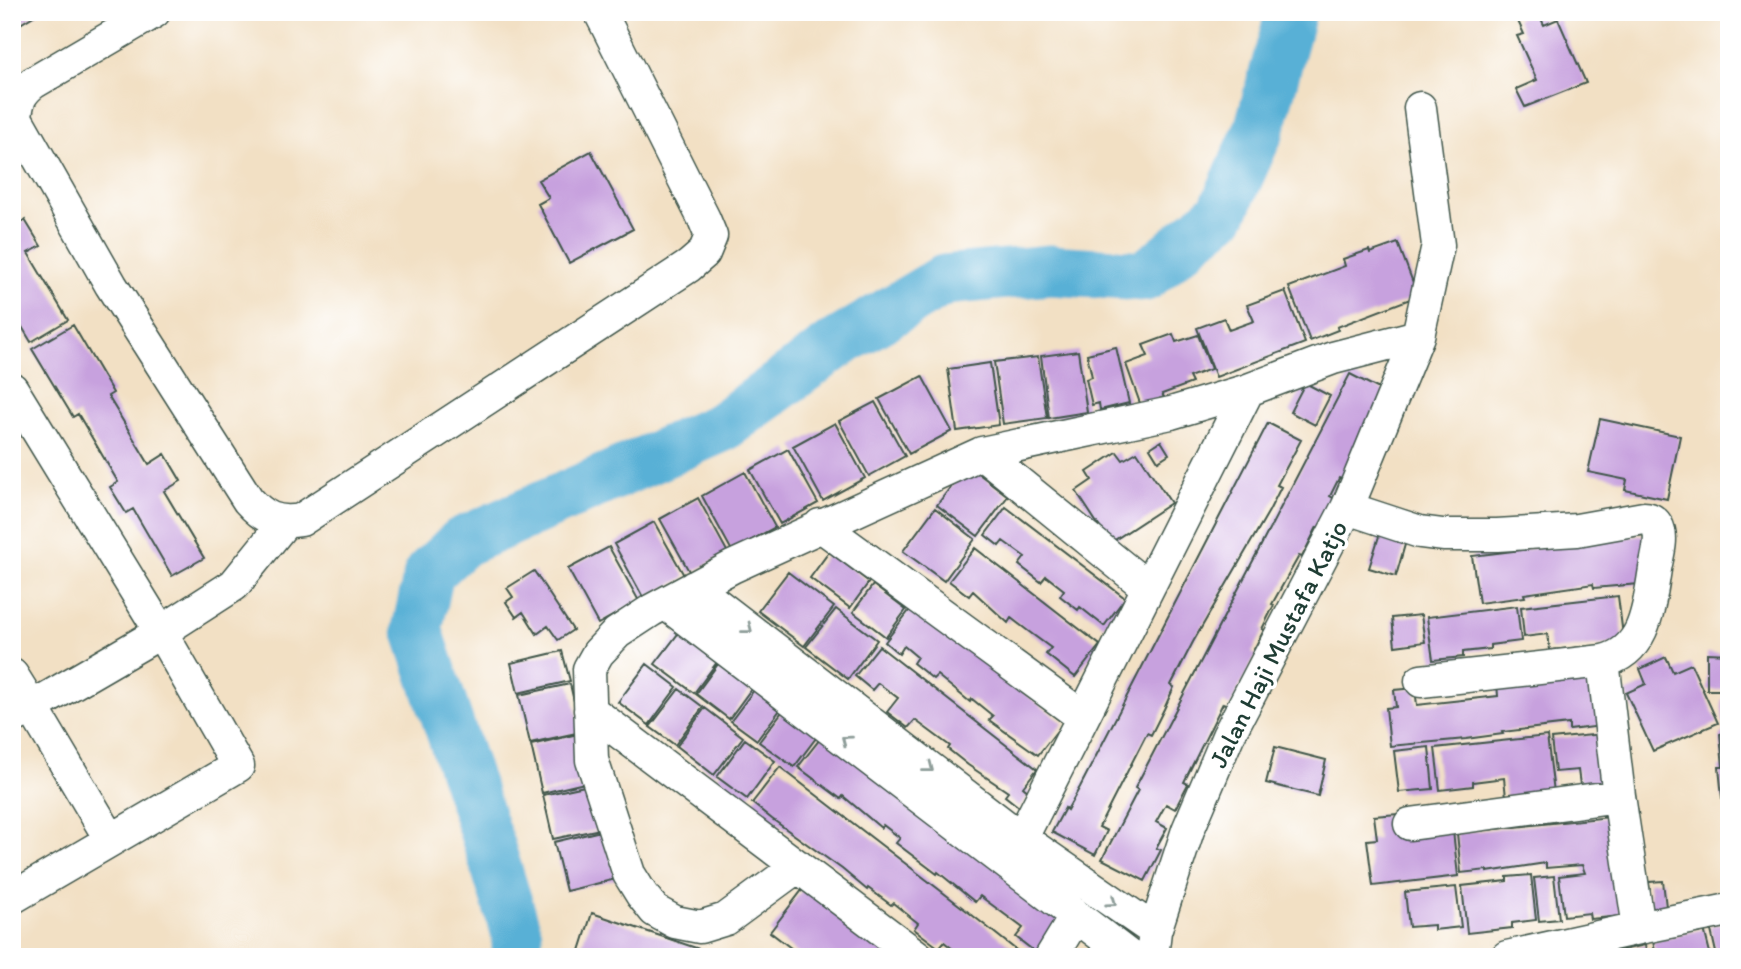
<svg xmlns="http://www.w3.org/2000/svg" width="1741" height="969" viewBox="0 0 1741 969" font-family="Itim,sans-serif">
<style>
.lines{fill:none;stroke-linecap:round;stroke-linejoin:round}
.river{stroke:#59b0d6;stroke-width:51}
.building{fill:#c7a1de}
.minor-casing{stroke:#3f554a;stroke-width:35}
.minor{stroke:#fff;stroke-width:32}
.oneway{stroke:#8f9e9a}
.labels{text-anchor:middle;stroke-width:7;stroke-linejoin:round;paint-order:stroke}
.street-label{font-size:26px;fill:#1f3d34;stroke:#fff}
</style>
<rect width="100%" height="100%" fill="#fff"/>
<filter id="ink" filterUnits="userSpaceOnUse"><feTurbulence type="fractalNoise" baseFrequency=".0143" numOctaves="2"/><feDisplacementMap in="SourceGraphic" scale="14" xChannelSelector="R" yChannelSelector="G"/><feConvolveMatrix kernelMatrix="1 2 1 2 8 2 1 2 1" color-interpolation-filters="sRGB"/></filter>
<filter id="wash" filterUnits="userSpaceOnUse"><feTurbulence type="fractalNoise" baseFrequency=".00686" numOctaves="4" result="noise"/><feDisplacementMap in="SourceGraphic" scale="28" xChannelSelector="R" yChannelSelector="G"/><feGaussianBlur stdDeviation="1.57" result="paint"/><feColorMatrix in="noise" values="0 0 0 0 0 0 0 0 0 0 0 0 0 0 0 0 0 1.4 0 .05"/><feComposite in="paint" operator="in"/></filter>
<g filter="url(#wash)">
<rect width="100%" height="100%" fill="#f2e0c4"/>
<g class="lines">
<path class="river" d="M517 957V935L493 857 417 629 429 573 462 542 722 427 835 345 944 280 1050 270 1145 276 1222 213 1259 130 1291 12"/>
</g>
<g id="blocks">
<path class="building" d="M12 12H40L12 29Z
M1531 12H1538L1544 25 1558 19 1586 83 1525 107 1516 89 1537 80 1517 36 1524 34 1517 19Z
M591 151 633 229 569 263 538 204 549 198 538 180Z
M25 220 41 246 28 253 68 320 31 342 12 310V228Z
M1398 243 1418 296 1337 327 1338 330 1310 341 1289 287 1345 266 1343 259 1369 250 1370 253Z
M1285 291 1305 343 1216 377 1197 328 1224 318 1229 330 1254 321 1247 305Z
M73 325 113 393 108 396 149 464 165 454 181 481 164 491 204 558 172 576 133 509 126 513 110 487 118 482 78 414 73 417 32 349Z
M1173 334 1176 342 1198 335 1211 369 1189 377 1192 383 1162 394 1164 397 1141 406 1126 364 1148 356 1143 345Z
M1116 347 1129 403 1100 410 1099 403 1092 405 1086 379 1092 377 1087 354Z
M1078 351 1087 412 1049 418 1041 356Z
M1038 357 1047 418 1003 424 994 362Z
M990 363 999 425 957 431 948 369Z
M1350 374 1387 393 1343 480 1339 478 1330 496 1335 499 1320 528 1317 527 1302 557 1299 556 1272 604 1274 605 1262 629 1264 630 1252 653 1256 655 1230 706 1223 703 1184 782 1188 784 1175 809 1166 804 1156 822 1167 828 1156 848 1161 850 1145 881 1102 859 1138 790 1135 788Z
M922 376 952 431 909 454 879 399Z
M1305 383 1330 396 1315 425 1290 412Z
M875 402 905 456 869 476 839 421Z
M1600 419 1680 436 1667 499 1625 490 1627 480 1588 472Z
M835 423 865 478 823 501 793 446Z
M1268 423 1301 440 1277 485 1281 487 1269 511 1193 642 1171 685 1174 687 1164 709 1151 735 1147 733 1099 827 1107 831 1095 855 1052 832 1065 808 1067 810 1080 787Z
M1161 441 1169 454 1158 461 1150 448Z
M788 449 818 503 780 524 750 470Z
M1117 452 1123 460 1137 452 1171 503 1110 543 1076 491 1092 480 1087 472Z
M967 465 1008 496 978 536 937 505Z
M745 472 775 527 732 551 702 496Z
M698 498 728 553 690 573 660 519Z
M1006 507 1125 598 1104 626 1080 607 1078 610 1060 596 1064 590 1046 576 1041 582 1019 565 1025 557 1003 541 999 546 985 535Z
M935 508 975 539 944 581 903 551Z
M654 522 685 577 644 599 614 544Z
M1380 533 1406 541 1396 576 1369 568Z
M1644 535 1650 583 1594 588 1593 584 1524 594 1525 597 1479 603 1472 556Z
M609 547 639 601 598 624 568 569Z
M975 548 1100 645 1075 677 1046 654 1051 648 1032 634 1011 618 1008 623 973 591 969 596 949 581Z
M829 552 869 582 850 608 810 578Z
M534 571 573 630 558 640 548 626 537 634 523 612 516 617 506 602 513 597 507 588Z
M788 572 834 607 804 646 758 611Z
M873 585 906 610 886 637 853 612Z
M1618 596 1624 643 1550 650 1548 634 1524 637 1521 607Z
M1517 606 1521 641 1490 645V649L1463 652V657L1433 660 1427 617Z
M912 607 1063 723 1038 755 989 720 993 716 972 699 970 702 937 675 933 679 913 663 917 657 904 646 899 654 885 642Z
M836 609 877 640 848 679 806 647Z
M1421 615 1425 642 1395 646 1392 618Z
M684 626 723 654 694 693 655 664Z
M879 646 1037 769 1023 787 1030 793 1019 807 1005 796 1008 792 968 765 948 749 950 746 915 720 908 728 887 712 898 698 878 683 872 690 855 676Z
M562 651 570 681 518 693 511 663Z
M1707 653 1729 654V690H1707Z
M724 656 757 681 729 719 696 694Z
M1666 657 1673 672 1691 664 1718 723 1653 751 1626 693 1646 684 1640 669Z
M647 664 677 687 649 725 618 702Z
M1596 673 1602 726 1569 730V724L1502 732 1503 734 1466 739 1390 746 1386 708 1396 707 1394 690 1415 688 1417 705 1498 696 1497 683Z
M760 682 786 702 757 740 731 721Z
M570 684 581 732 530 743 519 695Z
M679 689 703 707 675 745 650 727Z
M1729 699V811H1727L1726 798H1722L1719 767H1723L1720 734 1724 733 1721 700Z
M788 704 822 730 794 767 759 742Z
M705 708 743 737 714 775 677 746Z
M582 733 593 781 542 793 531 745Z
M824 734 1068 918 1039 955 1016 937 1023 928 980 896 975 902 938 872 937 874 896 843 900 838 883 825 881 828 843 796 841 799 798 767Z
M1603 734 1608 782 1580 785 1578 770 1555 772 1551 739Z
M1547 736 1554 792 1506 797 1504 778 1473 782V786L1440 790 1435 748Z
M745 739 775 761 747 799 717 777Z
M1275 747 1326 760 1318 796 1266 783Z
M1429 747 1433 789 1399 792 1394 751Z
M780 767 967 911 1025 957H963L944 942 939 948 914 929 918 923 893 903 891 905 868 888 867 890 842 869 772 819 752 803Z
M594 784 605 828 553 839 543 795Z
M1398 814 1400 836 1453 831 1458 876 1373 886 1367 840 1377 839 1374 816Z
M1610 817 1621 916 1590 919 1589 913 1564 916 1559 876 1585 873 1582 865 1546 868V863L1487 872V870L1461 873 1457 833Z
M605 830 616 879 566 891 554 842Z
M1531 875 1536 920 1512 923V928L1467 933 1462 886 1507 881V877Z
M1554 876 1559 919 1539 921 1534 878Z
M1663 881 1666 907 1651 909 1649 882Z
M806 885 899 957H807L802 953 800 955 770 932Z
M1456 887 1461 927 1434 930V925L1409 927 1405 892Z
M592 913 720 956V957H578Z
M1729 922V957H1717L1710 926Z
M1704 929 1711 957H1656L1653 941Z
M1645 945 1647 957H1596V956Z"/>
</g>
</g>
<g filter="url(#ink)">
<use href="#blocks" fill-opacity="0" stroke="#3f554a" stroke-width="2"/>
<g class="lines">
<g class="minor-casing">
<path id="minor" d="M154 12 33 83C20 93 17 102 16 118L111 285 248 500C264 518 277 524 301 520L689 266 704 253 711 236 704 219 600 12
M1418 336 1438 245 1420 108
M12 389 161 632 238 766 12 898
M982 453 1147 587
M1347 508 1420 532 1443 535H1497L1577 530 1644 518C1652 518 1657 523 1659 531 1662 542 1657 557 1655 569 1649 605 1646 652 1603 661L1619 796 1639 928 1729 910
M820 525 1083 717 1012 857
M694 587 1022 839 1155 931
M665 603 1130 957
M12 675 32 707 161 632 234 585 285 522
M1421 681 1603 661
M590 710 918 957
M1083 717 1248 390
M12 718 32 707 111 840
M1410 824 1619 796
M798 866 726 919 700 927 675 922 655 911 642 895 629 874 592 760 589 669 598 653 617 633 652 610 732 567 982 453 1171 413 1248 390 1333 358 1418 336 1347 508 1228 736 1188 830 1155 931 1152 957
M1051 957 1076 916
M1507 957 1639 928"/>
</g>
<use href="#minor" class="minor"/>
</g>
<defs><path id="oneway-chevron" d="M-2-3.5L2.5 0L-2 3.5" fill="none" stroke-width="1.6" stroke-linecap="round" stroke-linejoin="round" transform="scale(1.75)"/></defs>
<g class="oneway">
<use href="#oneway-chevron" transform="translate(748 629) rotate(38)"/>
<use href="#oneway-chevron" transform="translate(846 740) rotate(-143)"/>
<use href="#oneway-chevron" transform="translate(929 768) rotate(38)"/>
<use href="#oneway-chevron" transform="translate(1112 902) rotate(35)"/>
</g>
</g>
<g class="labels">
<g class="street-label">
<text transform="translate(1278 644) rotate(-63)" y="9">Jalan Haji Mustafa Katjo</text>
</g>
</g>
<rect width="1741" height="969" fill="none" stroke="#fff" stroke-width="42"/>
</svg>
